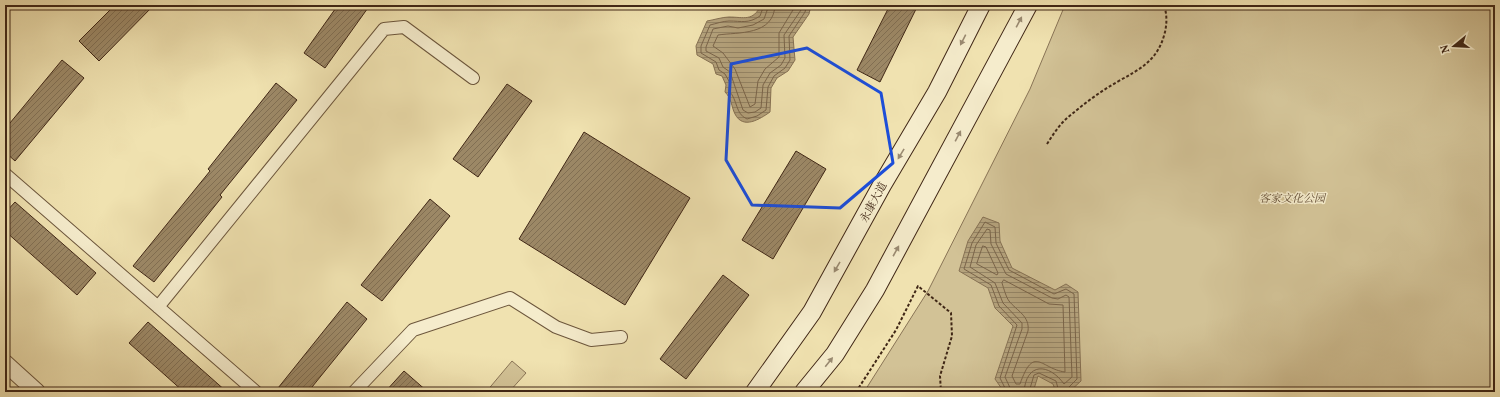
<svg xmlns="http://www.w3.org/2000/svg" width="1500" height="397" viewBox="0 0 1500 397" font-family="Vollkorn,'Noto Serif SC',serif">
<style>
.park{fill:#d2c296;stroke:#897456}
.water{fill:url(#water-rules);stroke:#867153}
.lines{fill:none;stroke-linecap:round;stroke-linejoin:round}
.shore{stroke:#7a6449;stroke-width:1}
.building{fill:url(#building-hatch);stroke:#402716}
.minor-casing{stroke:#6c563c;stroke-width:14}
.tertiary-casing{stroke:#6c563c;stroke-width:18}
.secondary-casing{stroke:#402716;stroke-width:20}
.path{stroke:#402716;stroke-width:2;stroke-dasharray:3 2;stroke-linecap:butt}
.minor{stroke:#f5eccc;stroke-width:12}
.tertiary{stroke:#f5eccc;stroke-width:16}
.secondary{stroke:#f5eccc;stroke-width:18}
.oneway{fill:#9a8a71}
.marked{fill:none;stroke:#1d4ed8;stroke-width:3;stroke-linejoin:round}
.labels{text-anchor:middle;stroke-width:3;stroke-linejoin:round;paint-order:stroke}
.park-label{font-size:11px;font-style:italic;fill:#644e36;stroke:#f5eccc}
.street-label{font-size:11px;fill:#402716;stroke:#f5eccc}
</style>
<defs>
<pattern id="water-rules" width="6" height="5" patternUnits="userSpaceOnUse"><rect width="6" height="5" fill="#b4a27c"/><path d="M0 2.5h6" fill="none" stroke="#948465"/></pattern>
<pattern id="building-hatch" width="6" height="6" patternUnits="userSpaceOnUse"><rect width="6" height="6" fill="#9c8866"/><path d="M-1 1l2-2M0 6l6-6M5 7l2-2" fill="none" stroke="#816f53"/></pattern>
</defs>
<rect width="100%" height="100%" fill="#f0e2b0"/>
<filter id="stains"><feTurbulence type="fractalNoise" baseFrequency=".005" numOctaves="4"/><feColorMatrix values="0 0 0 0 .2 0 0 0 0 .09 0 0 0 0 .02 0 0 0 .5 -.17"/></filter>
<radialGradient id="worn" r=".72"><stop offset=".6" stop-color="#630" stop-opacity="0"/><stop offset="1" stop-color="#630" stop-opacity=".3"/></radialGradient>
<path class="park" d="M1065 5H1495V392H864L928 291 1030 89Z
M512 361 526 373 509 392H486Z"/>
<path class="water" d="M761 5H811L809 14 793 37 795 60 788 71 777 78 771 88 770 112C760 119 743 130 735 114 731 106 732 99 725 92L726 85 722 76 716 74 713 64 697 55 696 46 707 21C713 20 723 17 729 17 744 17 753 22 761 5Z
M983 217 999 223 1000 241 1012 268 1055 290 1066 284 1078 292 1081 381 1069 392H1056L1053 384 1038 376 1033 392H1004L995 379 1013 326 995 308 988 288 959 271 968 241Z"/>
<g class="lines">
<path class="shore" d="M764 5 760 16C748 24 742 21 729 21 723 21 715 24 710 25L701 46V53L716 62 719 70 725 74 730 83 729 91C738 100 735 114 747 119L757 116 766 110 768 87 774 76 785 68 790 60 789 36 805 12 807 5
M769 5 764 19 753 25 738 28 728 26 713 29 706 47V51L719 58 723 67 730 72 743 110 748 113 755 112 761 108 763 85 770 73 781 65 785 58 784 35 801 10 802 5
M775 5C774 36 738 32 718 35L713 46 723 53 735 69 750 107 755 104 758 81 765 69 779 57V33L796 5
M983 246 986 247 998 273 997 275 977 264Z
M1004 280 1049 304 1063 305 1065 372C1041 369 1034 344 1020 384H1016L1012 376 1028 331C1030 316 1017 311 1009 301 1006 297 1004 289 1002 283Z
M1007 392 1000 378 1017 325 999 306 991 285 964 269 972 243 985 222 995 227 996 243 1009 270 1054 294 1066 289 1074 294 1077 379 1068 388 1067 392
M1012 392 1005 377 1022 329V323L1003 303 995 283 970 267 976 245 987 229 990 230 991 244 1006 274 1052 298 1058 299 1066 295 1069 297 1072 377 1064 384C1049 363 1026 362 1024 392
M1029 392 1034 375 1039 373 1056 381 1059 392"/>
</g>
<path class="building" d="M115 5H154L99 61 79 41Z
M338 5H370L325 68 304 53Z
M890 5H918L880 82 857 70Z
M62 60 84 78 15 161 5 152V129Z
M276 83 297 100 220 195 222 197 154 282 133 266 210 171 208 169Z
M507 84 532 101 478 177 453 159Z
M584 132 690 198 625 305 519 239Z
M796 151 826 169 773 259 742 240Z
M430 199 450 216 382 301 361 285Z
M15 202 96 273 77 295 5 231V213Z
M723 275 749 295 686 379 660 359Z
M347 302 367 319 308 392H284L278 388Z
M148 322 227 392H184L129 343Z
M404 371 428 392H385Z"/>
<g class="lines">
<g class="minor-casing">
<path id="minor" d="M5 174 256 392
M158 307 384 29 404 27 473 78
M354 392 413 330 510 298 556 327 591 340 621 337"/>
</g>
<g class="tertiary-casing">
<path id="tertiary" d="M5 363 37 392"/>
</g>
<g class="secondary-casing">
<path id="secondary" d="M755 392 812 312 882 185 937 92 981 5
M804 392 835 354 875 290 1028 5"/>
</g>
<path class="path" d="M1047 144C1054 133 1061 122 1072 114 1085 103 1101 91 1117 82 1140 69 1158 61 1165 32 1167 23 1167 14 1164 5
M856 392 896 330 918 286 951 313 952 336 940 376 941 392"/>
<use href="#minor" class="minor"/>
<use href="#tertiary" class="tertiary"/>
<use href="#secondary" class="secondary"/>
</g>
<defs><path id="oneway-solid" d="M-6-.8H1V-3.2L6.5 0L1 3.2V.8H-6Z"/></defs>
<g class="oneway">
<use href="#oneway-solid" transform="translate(1019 22) rotate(-62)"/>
<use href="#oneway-solid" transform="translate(963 40) rotate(117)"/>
<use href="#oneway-solid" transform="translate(958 136) rotate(-62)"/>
<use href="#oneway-solid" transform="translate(901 154) rotate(121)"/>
<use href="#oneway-solid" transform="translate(896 251) rotate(-61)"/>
<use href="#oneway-solid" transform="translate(837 267) rotate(120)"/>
<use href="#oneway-solid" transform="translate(829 362) rotate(-51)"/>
</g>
<path class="marked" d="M807 48 881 93 893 163 840 208 752 205 726 160 731 64Z"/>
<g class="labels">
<g class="park-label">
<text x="1292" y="202">客家文化公园</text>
</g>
<g class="street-label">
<text transform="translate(873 202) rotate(-62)" y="4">永康大道</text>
</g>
</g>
<rect width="1500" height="397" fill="none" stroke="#f0e2b0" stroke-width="20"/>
<rect x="6" y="6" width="1488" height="385" fill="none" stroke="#402716" stroke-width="2"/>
<rect x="10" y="10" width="1480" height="377" fill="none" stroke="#402716"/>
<g transform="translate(1454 46) rotate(252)" stroke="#f5eccc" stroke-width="3" paint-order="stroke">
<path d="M0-3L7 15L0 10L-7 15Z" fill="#402716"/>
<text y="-6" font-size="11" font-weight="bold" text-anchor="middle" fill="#402716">N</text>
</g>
<rect width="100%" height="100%" filter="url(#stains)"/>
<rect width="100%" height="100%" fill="url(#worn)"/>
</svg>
